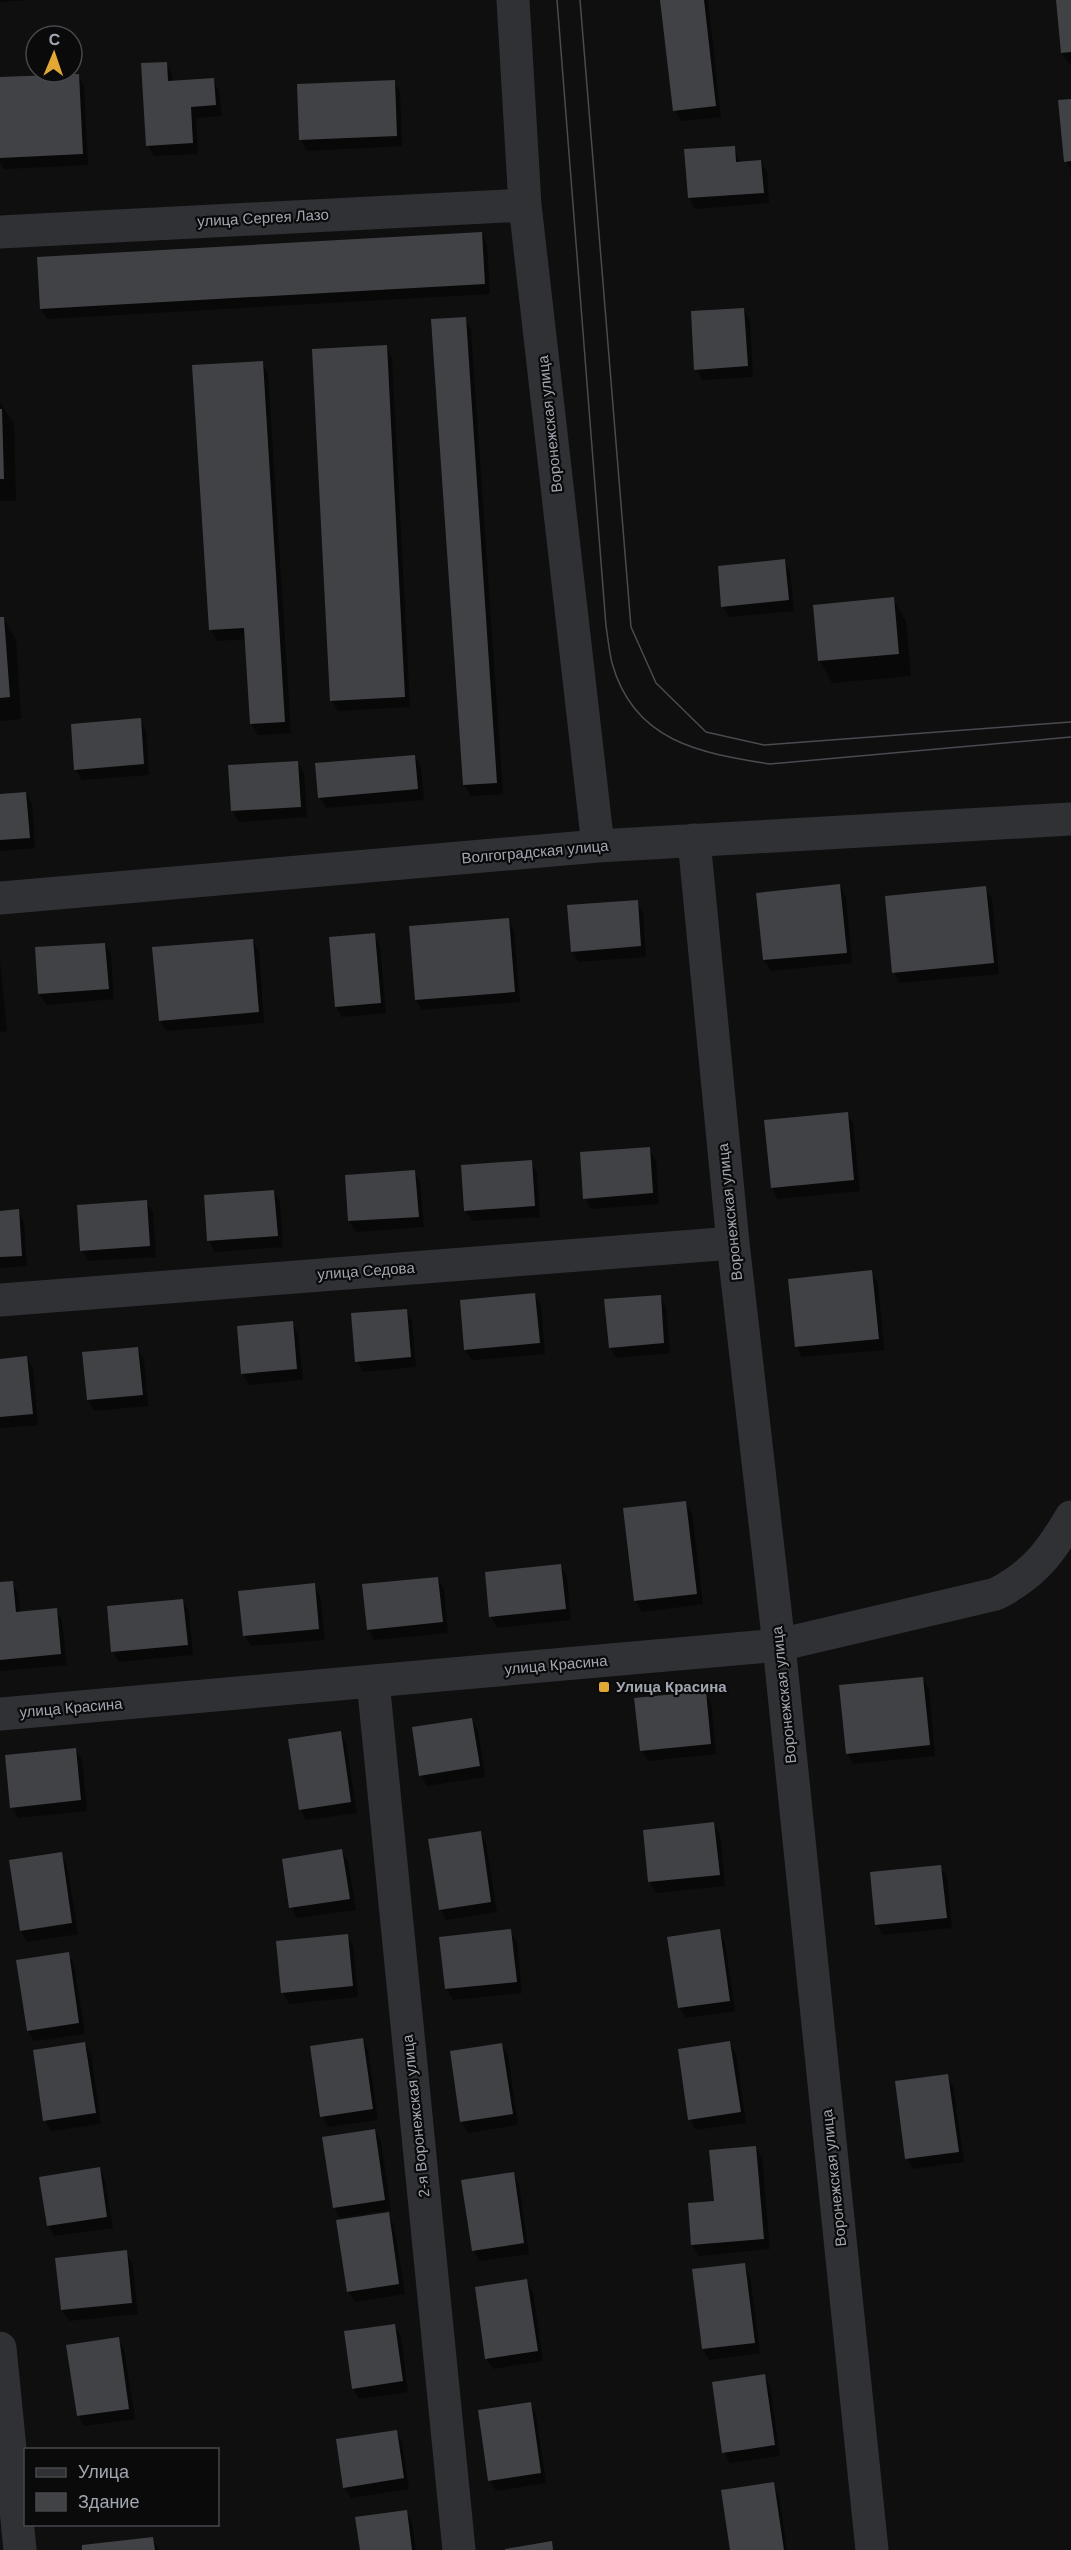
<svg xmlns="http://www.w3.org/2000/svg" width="1071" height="2550" viewBox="0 0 1071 2550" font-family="Arial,sans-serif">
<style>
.shadow{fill:#0007}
.building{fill:#404246}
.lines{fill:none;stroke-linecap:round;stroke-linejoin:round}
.minor{stroke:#303135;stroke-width:33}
.tram{stroke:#494b50;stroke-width:1.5}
.poi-dot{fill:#e2a835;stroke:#0a0a0b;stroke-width:2}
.labels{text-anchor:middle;stroke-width:4.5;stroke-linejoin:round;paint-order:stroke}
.street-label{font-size:15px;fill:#a1a6b0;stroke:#0a0a0b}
.poi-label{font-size:15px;font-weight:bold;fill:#a1a6b0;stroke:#0a0a0b;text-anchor:start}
</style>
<rect width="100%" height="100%" fill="#0f0f10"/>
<path class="shadow" d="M0 0H30L0 2Z
M662 0H708L721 117 681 121 675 110Z
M1057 0H1071V64H1069L1062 53Z
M166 63 172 74 173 82 213 80 219 91 222 116 196 118 198 154 154 156 148 146Z
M78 75 84 86 88 165 4 169 0 162V78Z
M394 82 400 92 402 146 307 151 301 140Z
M1071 100V170L1066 161Z
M734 147 740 163 760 161 767 172 769 203 695 209 689 198 686 150Z
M481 233 487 244 490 294 47 319 41 308Z
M743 309 750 320 753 377 702 380 696 369Z
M465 319 471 330 503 794 471 796 464 785Z
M386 347 392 358 410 707 338 711 332 700Z
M262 362 268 373 291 733 258 735 252 724 247 639 217 641 211 630Z
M0 402 14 424 16 501H0Z
M784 561 790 572 794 611 729 617 723 606Z
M893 599 906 621 911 676 832 683 820 661 815 606Z
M0 618H4L16 640 21 719 0 721Z
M140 720 146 731 149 775 82 780 75 769Z
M415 756 421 767 424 800 326 808 320 798Z
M297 762 304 773 307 817 239 822 233 811Z
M26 793 32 804 35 848 0 851V795Z
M840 886 846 897 852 963 771 971 764 960 758 894Z
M985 888 992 899 999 974 900 983 894 972Z
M637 902 643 913 646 957 578 962 572 951Z
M508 920 514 931 520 1002 422 1010 416 1000Z
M374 935 380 946 386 1013 342 1017 336 1007Z
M252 940 259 951 264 1023 166 1031 160 1020Z
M105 944 111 955 114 999 46 1005 40 994Z
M0 961 7 1031 0 1032Z
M847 1113 853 1124 860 1191 778 1199 772 1188Z
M649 1149 656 1160 659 1204 591 1209 585 1198Z
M531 1162 537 1173 540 1217 472 1221 466 1211Z
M414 1171 420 1182 424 1227 356 1232 349 1221Z
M274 1191 280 1202 283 1247 215 1252 209 1241 206 1197Z
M146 1201 153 1212 156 1257 88 1261 82 1250Z
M18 1211 24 1222 27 1266 0 1268V1212Z
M871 1272 878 1283 884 1350 802 1357 796 1347Z
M535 1295 541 1306 545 1354 472 1360 465 1350Z
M660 1296 666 1307 670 1353 616 1358 610 1347Z
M406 1310 412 1321 416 1367 363 1372 357 1361Z
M292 1323 298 1334 303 1380 249 1385 243 1374 238 1327Z
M137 1349 144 1360 148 1406 94 1411 88 1400 84 1354Z
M27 1358 33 1369 38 1425 0 1428V1360Z
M685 1502 692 1513 703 1604 642 1612 636 1601Z
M560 1565 567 1576 571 1620 497 1628 491 1617Z
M438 1578 444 1589 448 1633 374 1640 368 1629Z
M12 1582 18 1593 20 1613 56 1610 62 1620 67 1665 0 1671V1584Z
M314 1585 320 1596 325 1640 251 1646 245 1636Z
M182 1600 189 1611 193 1655 119 1662 113 1651Z
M922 1678 929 1689 935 1756 853 1764 847 1753Z
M705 1693 711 1703 716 1754 648 1761 641 1750Z
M471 1719 478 1730 485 1777 427 1786 421 1776Z
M340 1732 346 1743 357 1813 306 1820 300 1809Z
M75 1749 82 1760 87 1811 18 1818 12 1807Z
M714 1824 720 1835 725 1886 656 1893 650 1882 645 1831Z
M480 1832 486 1843 497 1912 446 1920 440 1909Z
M342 1851 348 1862 356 1910 297 1918 291 1907Z
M61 1854 67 1865 78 1934 27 1942 21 1931Z
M940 1867 947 1877 952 1928 883 1935 877 1925Z
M510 1931 517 1942 522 1993 453 2000 447 1989 441 1938Z
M719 1931 725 1942 735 2011 686 2018 679 2007Z
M347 1935 353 1946 358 1997 289 2004 283 1993 277 1942Z
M68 1954 74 1964 85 2034 34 2041 28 2031Z
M362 2039 368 2050 378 2120 328 2127 322 2116Z
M84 2043 91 2054 101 2124 51 2131 45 2120Z
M730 2043 736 2054 746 2123 696 2130 690 2119Z
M502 2045 508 2056 518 2125 468 2133 462 2122 451 2052Z
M947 2075 953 2086 964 2162 913 2169 907 2158Z
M374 2130 381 2141 391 2210 340 2218 334 2207Z
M756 2147 762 2158 770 2249 699 2256 692 2245 715 2202Z
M99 2169 105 2180 113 2228 54 2236 48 2225Z
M513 2174 519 2185 529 2254 480 2261 473 2250Z
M388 2214 394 2225 405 2294 355 2302 348 2291Z
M126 2252 132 2263 138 2314 69 2321 62 2310 57 2259Z
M744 2265 750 2276 760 2353 709 2360 703 2349Z
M527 2281 533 2292 543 2361 493 2369 486 2358Z
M394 2326 401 2336 408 2392 359 2399 353 2388Z
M118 2339 124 2350 135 2419 84 2426 78 2415Z
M764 2375 770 2386 780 2456 730 2463 724 2452Z
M530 2403 536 2414 546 2483 496 2491 490 2480Z
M396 2431 402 2442 409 2489 351 2498 345 2488Z
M773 2484 779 2495 787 2550H731Z
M406 2512 412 2522 416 2550H361Z
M153 2539 159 2550H84Z"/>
<path class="building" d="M660 0H704L716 106 673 111Z
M1056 0H1071V52L1061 53Z
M167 62 168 81 214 78 216 105 191 107 193 143 146 146 141 63Z
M79 74 83 154 0 158V77Z
M395 80 397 136 299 140 297 84Z
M1071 99V161L1064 162 1058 100Z
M735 146 736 162 761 160 764 193 688 198 684 149Z
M482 232 485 284 40 309 37 257Z
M744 308 748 366 694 370 691 311Z
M466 317 497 783 463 785 431 319Z
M387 345 405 697 330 701 312 349Z
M263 361 285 722 250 724 244 628 209 630 192 365Z
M0 409H2L4 479H0Z
M785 559 789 600 721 607 718 566Z
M894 597 899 654 818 661 813 605Z
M0 617H4L10 697 0 698Z
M141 718 144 764 74 770 71 724Z
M415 755 418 789 318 798 315 763Z
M298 761 301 807 231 811 228 765Z
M26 792 30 838 0 840V794Z
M840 884 847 953 763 960 756 893Z
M986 886 994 963 892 973 885 896Z
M638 900 641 946 571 952 567 905Z
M509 918 515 992 415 1000 409 926Z
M375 933 381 1003 335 1007 329 937Z
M253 939 259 1012 159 1021 152 947Z
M105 943 109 989 38 994 35 947Z
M848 1112 854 1180 771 1188 764 1120Z
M650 1147 653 1193 583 1199 580 1152Z
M532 1160 535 1206 464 1211 461 1165Z
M415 1170 419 1217 348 1221 345 1175Z
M274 1190 278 1236 207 1241 204 1195Z
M147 1200 150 1246 80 1251 77 1205Z
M19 1209 22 1256 0 1257V1211Z
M872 1270 879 1339 795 1347 788 1279Z
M535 1293 540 1343 464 1350 460 1300Z
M661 1295 664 1343 609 1348 604 1299Z
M407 1309 411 1357 355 1362 351 1313Z
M293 1321 297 1369 241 1374 237 1326Z
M138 1347 143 1395 87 1400 82 1352Z
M27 1356 33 1414 0 1417V1359Z
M686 1501 697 1594 634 1601 623 1508Z
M561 1564 566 1609 489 1617 485 1572Z
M438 1577 443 1622 367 1630 362 1584Z
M13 1581 16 1612 57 1608 61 1654 0 1660V1582Z
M315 1583 319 1629 243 1636 238 1591Z
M183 1599 188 1645 111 1652 107 1606Z
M923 1677 930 1745 846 1754 839 1685Z
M706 1691 711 1744 640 1751 634 1698Z
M472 1718 480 1766 419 1776 412 1727Z
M341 1731 351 1802 299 1810 288 1739Z
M76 1748 81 1800 10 1808 5 1755Z
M714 1822 720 1875 648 1882 643 1830Z
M481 1831 491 1902 439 1910 428 1839Z
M342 1849 350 1899 289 1908 282 1859Z
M62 1852 72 1923 20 1931 9 1860Z
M941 1865 947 1918 875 1925 870 1872Z
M511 1929 517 1982 445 1989 439 1937Z
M720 1929 730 2001 678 2008 667 1937Z
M348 1934 353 1986 281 1993 276 1941Z
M69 1952 79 2023 27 2031 16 1960Z
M363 2038 373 2109 320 2117 310 2046Z
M730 2041 741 2112 688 2120 678 2049Z
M85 2042 96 2113 43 2121 33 2050Z
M502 2043 513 2114 460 2122 450 2051Z
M948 2074 959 2152 905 2159 895 2081Z
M375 2129 385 2200 333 2208 322 2137Z
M756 2146 764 2239 691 2245 688 2203 714 2201 709 2150Z
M100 2167 107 2217 47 2226 39 2177Z
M514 2172 524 2243 472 2251 461 2180Z
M389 2212 399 2284 347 2292 336 2220Z
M127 2250 132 2303 61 2310 55 2258Z
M745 2263 755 2343 702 2349 692 2269Z
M527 2279 538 2351 485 2359 475 2287Z
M395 2324 403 2381 352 2389 344 2331Z
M119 2337 129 2409 77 2416 66 2345Z
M765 2374 775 2445 722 2453 712 2382Z
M531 2402 541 2473 488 2481 478 2410Z
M397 2430 404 2478 343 2488 336 2439Z
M774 2482 784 2550H730L721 2490Z
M407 2510 412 2550H360L355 2517Z
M153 2537 155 2550H82V2545Z
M552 2541 553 2550H505V2549Z"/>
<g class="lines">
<path class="minor" d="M513 0 525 205 598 846
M0 232 525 205
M694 840 733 1243 779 1645 872 2550
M0 898 598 846 1071 819
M0 1300 733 1243
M373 1681 459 2550
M0 1714 779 1645 996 1594C1034 1574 1050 1553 1071 1517
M0 2348 20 2550"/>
<path class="tram" d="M557 0 606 626C608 638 609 651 612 663 634 742 700 753 770 764L1071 737
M580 0 631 627 656 683 706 732 764 745 1071 722"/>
</g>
<rect class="poi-dot" x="598" y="1681" width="12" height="12" rx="3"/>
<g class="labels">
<g class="street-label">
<text transform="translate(263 218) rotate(-3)" y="5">улица Сергея Лазо</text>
<text transform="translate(550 424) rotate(-96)" y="5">Воронежская улица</text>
<text transform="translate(535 852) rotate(-5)" y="5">Волгоградская улица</text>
<text transform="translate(730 1212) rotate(-96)" y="5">Воронежская улица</text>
<text transform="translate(366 1271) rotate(-4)" y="5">улица Седова</text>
<text transform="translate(556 1665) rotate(-5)" y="5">улица Красина</text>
<text transform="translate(784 1695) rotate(-96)" y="5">Воронежская улица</text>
<text transform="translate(71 1708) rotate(-5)" y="5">улица Красина</text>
<text transform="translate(416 2116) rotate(-96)" y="5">2-я Воронежская улица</text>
<text transform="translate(834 2178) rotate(-96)" y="5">Воронежская улица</text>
</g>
<g class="poi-label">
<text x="616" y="1692">Улица Красина</text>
</g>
</g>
<rect x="24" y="2448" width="195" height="78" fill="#0a0a0b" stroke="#46484d" stroke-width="1.5"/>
<rect x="36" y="2468" width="30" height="9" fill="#303135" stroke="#46484d" stroke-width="1.5"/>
<text x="78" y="2478" font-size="18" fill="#a1a6b0">Улица</text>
<rect x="36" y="2493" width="30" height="18" fill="#404246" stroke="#46484d" stroke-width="1.5"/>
<text x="78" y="2508" font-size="18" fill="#a1a6b0">Здание</text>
<g transform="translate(54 54) rotate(2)"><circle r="28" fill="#0a0a0b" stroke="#46484d" stroke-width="1.5"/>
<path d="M0-4.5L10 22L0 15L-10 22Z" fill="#e2a835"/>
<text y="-9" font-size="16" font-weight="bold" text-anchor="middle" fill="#a1a6b0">С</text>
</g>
</svg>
